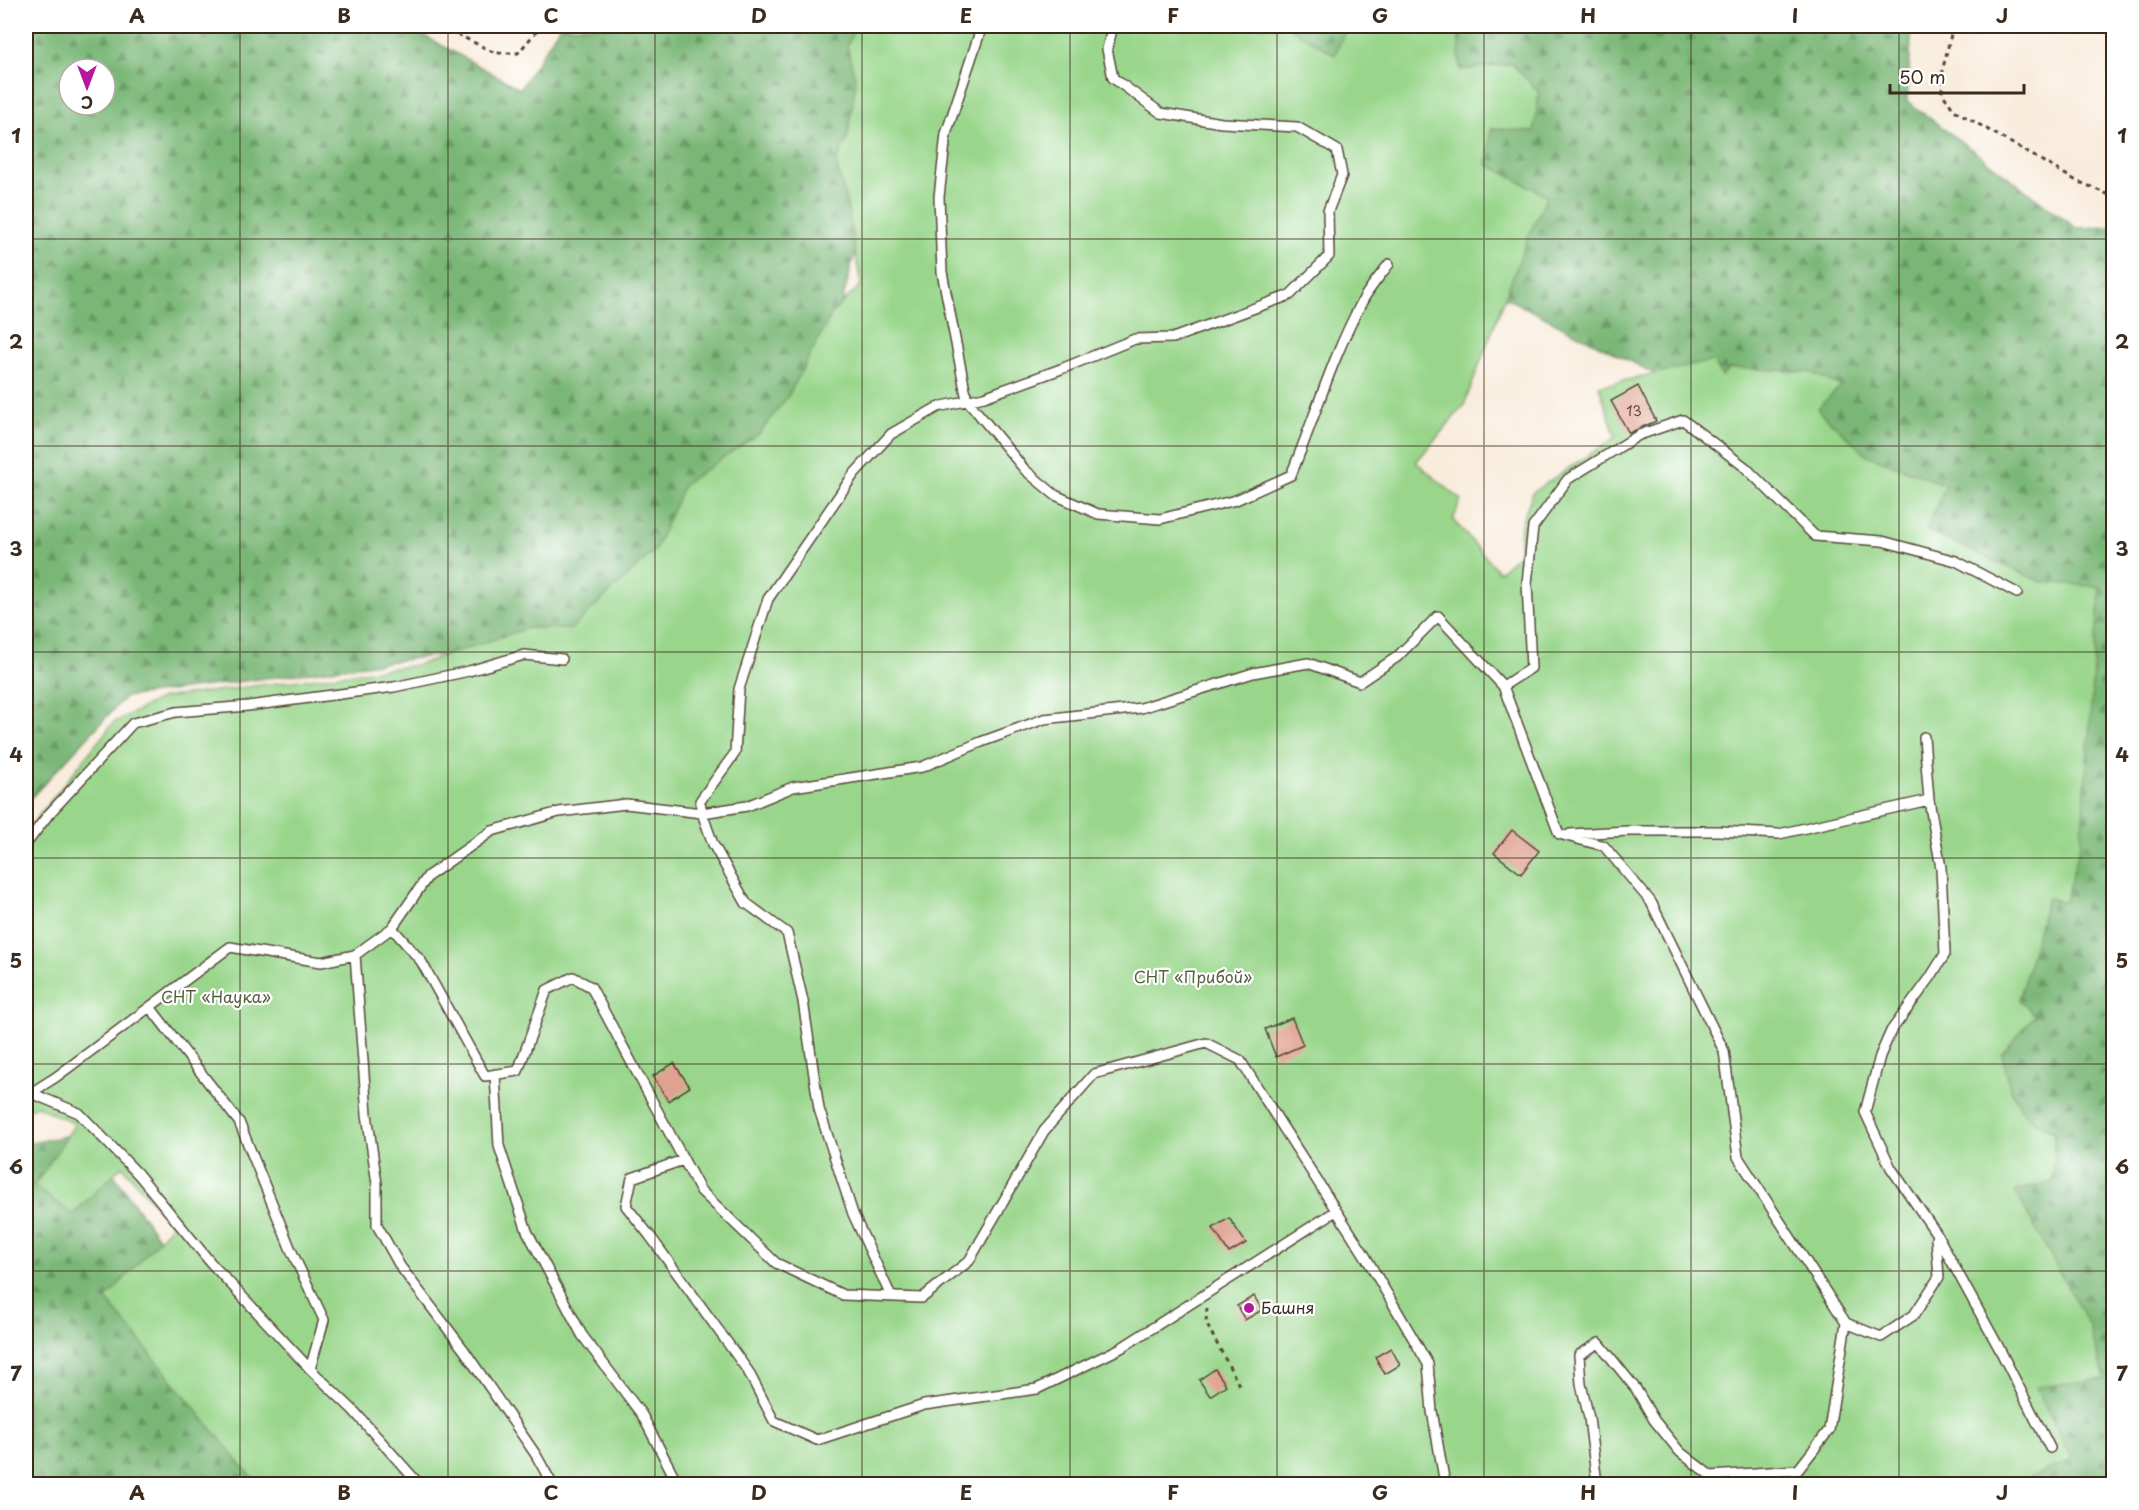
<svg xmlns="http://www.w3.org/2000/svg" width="2139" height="1510" viewBox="0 0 2139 1510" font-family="'Playpen Sans',sans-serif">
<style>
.forest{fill:url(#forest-firs);stroke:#5a704a;stroke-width:1.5;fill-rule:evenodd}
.garden{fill:#99d68b;stroke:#6a8054;stroke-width:1.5}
.building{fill:#e0a190}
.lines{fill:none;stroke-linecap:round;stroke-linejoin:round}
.lane-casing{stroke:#57473a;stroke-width:12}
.path{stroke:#57473a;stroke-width:3;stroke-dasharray:4.5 4.5;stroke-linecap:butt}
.lane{stroke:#fff;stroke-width:9}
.grid{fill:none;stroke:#3b2a1e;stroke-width:1.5;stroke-opacity:0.55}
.poi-dot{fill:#b5179e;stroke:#fff;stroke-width:2}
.labels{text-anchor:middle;stroke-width:4.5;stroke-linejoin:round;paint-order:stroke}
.number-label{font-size:14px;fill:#64483a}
.park-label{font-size:16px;fill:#575e3f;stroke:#fff}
.poi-label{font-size:16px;fill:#3b2a1e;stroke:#fff;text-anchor:start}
.neatline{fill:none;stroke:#3b2a1e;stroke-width:2}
.grid-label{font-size:20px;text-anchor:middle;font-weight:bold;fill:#3b2a1e}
</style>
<defs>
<pattern id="forest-firs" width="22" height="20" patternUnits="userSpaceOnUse" patternTransform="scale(1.5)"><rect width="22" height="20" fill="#7ab777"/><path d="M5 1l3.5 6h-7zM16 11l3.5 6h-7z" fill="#659561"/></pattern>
</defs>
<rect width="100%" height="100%" fill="#fff"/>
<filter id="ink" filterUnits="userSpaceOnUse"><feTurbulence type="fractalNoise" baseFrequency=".0167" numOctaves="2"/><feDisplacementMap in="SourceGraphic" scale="12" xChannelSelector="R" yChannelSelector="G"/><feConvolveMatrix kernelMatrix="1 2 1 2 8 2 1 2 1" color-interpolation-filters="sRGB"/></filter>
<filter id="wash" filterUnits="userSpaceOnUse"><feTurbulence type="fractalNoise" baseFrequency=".008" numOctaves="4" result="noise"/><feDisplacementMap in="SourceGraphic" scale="24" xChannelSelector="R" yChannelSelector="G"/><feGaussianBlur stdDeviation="1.35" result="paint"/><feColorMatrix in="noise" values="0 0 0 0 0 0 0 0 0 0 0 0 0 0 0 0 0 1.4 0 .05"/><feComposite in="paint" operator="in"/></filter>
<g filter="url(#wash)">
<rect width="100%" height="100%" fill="#f8ecdb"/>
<path class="forest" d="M26 26H407L520 89 560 26H912L823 378 583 636 125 697 26 803ZM69 69H105V105H69Z
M1102 26H1912L1907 101 2076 228 2113 227V1484H1979L1708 401 1491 290Z
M84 1132 263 1388 268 1484H26V1144Z"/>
<path class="garden" d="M856 26H1287L1335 55 1347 26H1439L1458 29 1460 70 1512 64 1539 92 1534 132 1491 128 1487 164 1547 196 1528 237 1464 405 1416 462 1461 500 1453 520 1499 572 1519 554 1521 524 1533 492 1616 437 1599 386 1713 361 1722 376 1730 368 1810 372 1841 386 1817 409 1867 455 1946 485 1926 530 2041 582 2100 587 2081 842 2065 902 2047 898 2019 1000 2035 1015 2002 1054 2010 1088 2025 1115 2054 1133 2053 1182 2015 1191 2089 1326 2105 1379 2036 1387 2072 1459 2016 1484H259L242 1466 106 1299 172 1225 122 1166 73 1214 34 1186 75 1124 37 1106 26 1110V832L113 723 162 698 417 665 528 628 571 629 655 550 684 484 760 433 788 396 833 312 861 285 847 204 836 163 847 140 856 83 847 45Z"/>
<g id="blocks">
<path class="building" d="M1638 386 1656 421 1629 433 1611 401Z
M1512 830 1539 851 1521 874 1494 853Z
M1292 1018 1303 1045 1276 1057 1265 1029Z
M674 1063 690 1087 668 1101 653 1076Z
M1229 1218 1246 1243 1229 1253 1213 1228Z
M1254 1296 1262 1310 1245 1320 1237 1306Z
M1391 1348 1400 1365 1385 1374 1375 1357Z
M1215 1369 1226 1385 1210 1396 1199 1380Z"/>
</g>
</g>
<g filter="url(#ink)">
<use href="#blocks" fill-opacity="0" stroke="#57473a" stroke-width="1.5"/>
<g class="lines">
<g class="lane-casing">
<path id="lane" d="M982 26 946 134 939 197 942 272 967 400 1025 470 1055 495 1098 514 1160 519 1236 500 1291 475C1315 417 1332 357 1362 302 1369 288 1380 276 1389 264
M1503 686 1531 668 1527 583 1533 527 1568 479 1639 435 1683 420 1745 467 1815 536 1882 541 1956 561 2017 593
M1924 737 1929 800 1941 868 1945 954 1930 978 1891 1031 1880 1056 1865 1112 1891 1168 1936 1233 1998 1346 2050 1448
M1570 834 1629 831H1718L1779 834 1929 800
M26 844 48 815 133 723 176 712 248 706 394 687 469 671 524 655 562 659
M392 928 421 961 485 1076 518 1071 547 990 573 977 591 987 700 1190 776 1263 843 1295 922 1298 969 1261 1044 1131 1094 1074 1206 1043 1240 1060 1364 1254 1428 1364 1432 1411 1445 1484
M355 955 367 1114 377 1184V1225L400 1266 464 1350 536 1455 552 1484
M150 1007 239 1122 291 1250 324 1320 310 1369
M495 1074 499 1146 527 1231 582 1335 642 1415 678 1484
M31 1093 79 1113 138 1174 211 1263 310 1369 353 1410 419 1484
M26 1096 56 1077 230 947 321 962 355 955 392 928 428 876 492 831 559 812 626 804 702 813 747 806 793 787 922 767 981 742 1044 719 1141 708 1253 673 1308 663 1360 682 1397 657 1438 616 1503 686 1559 834 1604 846 1651 902 1724 1051 1738 1157 1846 1323 1829 1430 1798 1470 1711 1476 1680 1452 1654 1420 1636 1389 1599 1343 1579 1355 1581 1384 1589 1418 1597 1484
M683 1160 632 1178 626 1206 650 1236 748 1371 774 1421 817 1440 924 1405 1037 1389 1121 1348 1336 1211
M891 1296 853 1214 819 1109 803 1001 787 933 746 903 713 844 702 813 700 801 735 753 739 689 768 599 854 474 891 434 938 407 984 397 1061 369 1135 339 1173 338 1290 295 1329 256 1328 211 1342 175 1337 150 1297 127 1222 123 1161 113 1113 78 1107 49 1113 26
M1846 1323 1881 1337 1914 1315 1939 1277 1936 1238"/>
</g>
<path class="path" d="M441 26 495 53H518L541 26
M1953 26 1943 68 1942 93 1954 110 2075 180 2114 197
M1207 1308 1206 1323 1239 1385"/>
<use href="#lane" class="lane"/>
</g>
</g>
<path class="grid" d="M240 26V1484M448 26V1484M655 26V1484M862 26V1484M1070 26V1484M1277 26V1484M1484 26V1484M1691 26V1484M1899 26V1484M26 239H2114M26 446H2114M26 652H2114M26 858H2114M26 1064H2114M26 1271H2114"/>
<circle class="poi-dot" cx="1249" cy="1308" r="6"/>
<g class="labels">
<g class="number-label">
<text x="1634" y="416">13</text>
</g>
<g class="park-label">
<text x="1193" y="983">СНТ «Прибой»</text>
<text x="216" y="1003">СНТ «Наука»</text>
</g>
<g class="poi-label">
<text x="1261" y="1314">Башня</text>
</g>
</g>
<rect width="2139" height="1510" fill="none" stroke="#fff" stroke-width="66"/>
<g transform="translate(87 87) rotate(180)"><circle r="28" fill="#ffffff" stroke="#b1aaa5" stroke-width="1.5"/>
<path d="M0-4.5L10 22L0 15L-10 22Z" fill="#b5179e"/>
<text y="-9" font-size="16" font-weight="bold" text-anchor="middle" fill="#3b2a1e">С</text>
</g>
<path d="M1890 84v9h134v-9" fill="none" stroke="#3b2a1e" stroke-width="3"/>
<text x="1899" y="84" font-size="18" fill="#3b2a1e" stroke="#ffffff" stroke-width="4.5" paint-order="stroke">50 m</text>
<rect x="33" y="33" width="2073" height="1444" class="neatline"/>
<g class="grid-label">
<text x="137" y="23">A</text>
<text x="344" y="23">B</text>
<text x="551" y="23">C</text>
<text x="759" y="23">D</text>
<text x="966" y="23">E</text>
<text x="1173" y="23">F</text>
<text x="1380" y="23">G</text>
<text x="1588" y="23">H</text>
<text x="1795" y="23">I</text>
<text x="2002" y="23">J</text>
<text x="16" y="143">1</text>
<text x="2122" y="143">1</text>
<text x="16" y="349">2</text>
<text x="2122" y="349">2</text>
<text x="16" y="556">3</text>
<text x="2122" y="556">3</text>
<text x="16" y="762">4</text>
<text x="2122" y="762">4</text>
<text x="16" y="968">5</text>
<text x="2122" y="968">5</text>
<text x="16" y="1174">6</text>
<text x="2122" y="1174">6</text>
<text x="16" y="1381">7</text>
<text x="2122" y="1381">7</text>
<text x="137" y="1500">A</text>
<text x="344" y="1500">B</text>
<text x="551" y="1500">C</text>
<text x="759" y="1500">D</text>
<text x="966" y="1500">E</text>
<text x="1173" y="1500">F</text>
<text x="1380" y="1500">G</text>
<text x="1588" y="1500">H</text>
<text x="1795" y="1500">I</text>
<text x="2002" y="1500">J</text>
</g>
</svg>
